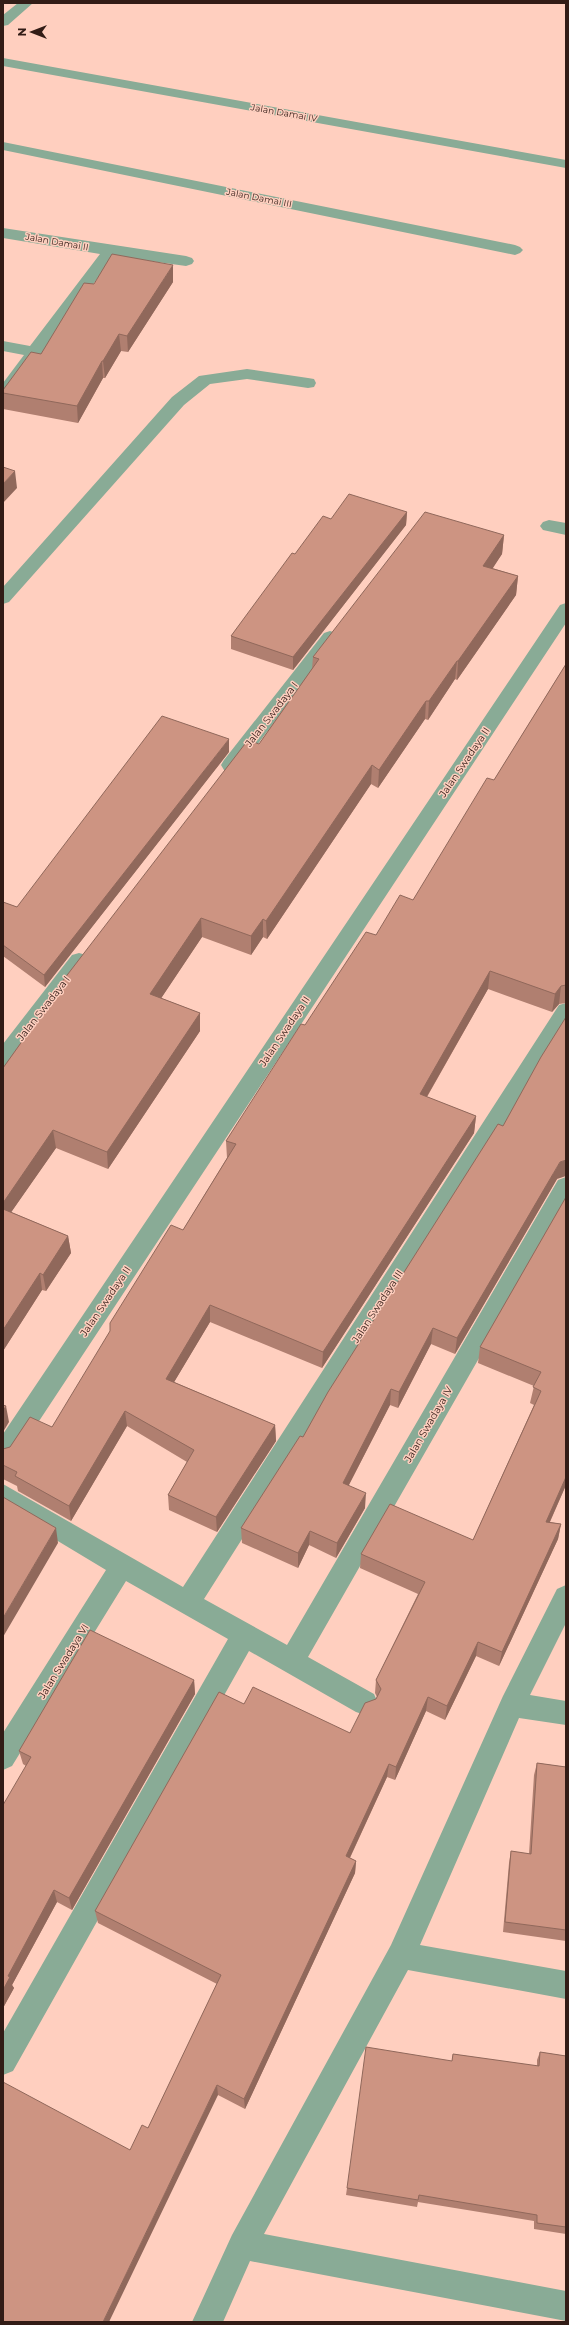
<svg xmlns="http://www.w3.org/2000/svg" width="569" height="2325" viewBox="0 0 569 2325" font-family="Montserrat,sans-serif">
<style>
.lines{fill:none;stroke-linecap:round;stroke-linejoin:round}
.minor{fill:#89ab96;fill-rule:evenodd}
.wall{fill:#b07f70}
.shaded-wall{fill:#90685b}
.building{fill:#cd9482;stroke:#90685b}
.labels{text-anchor:middle;stroke-width:3;stroke-linejoin:round;paint-order:stroke}
.far-street-label{font-size:9px;fill:#321c16;stroke:#ffcfbf}
.street-label{font-size:10px;fill:#321c16;stroke:#ffcfbf}
</style>
<rect width="100%" height="100%" fill="#ffcfbf"/>
<g class="lines">
<path class="minor" d="M18 3H33L8 25 3 26V15Z
M3 58 566 160V168L3 66Z
M3 142 515 245 520 247 523 250 520 253 515 255 3 150Z
M3 228 186 256 192 258 194 261 192 264 186 266 114 256 9 398 3 399V383L24 355 3 351V341L30 346 100 254 3 238Z
M247 369 308 378 314 379 316 383 314 387 308 388 247 379 210 384 184 405 9 602 3 604V587L172 397 199 376Z
M549 520 566 523V535L543 530 540 526 543 522Z
M566 603V623L12 1462 3 1465V1434L560 605Z
M330 631 336 633 339 637 336 641 238 770 231 772 224 770 221 765 224 760 324 633Z
M79 953 86 955 89 961 86 967 11 1066 3 1068V1044L72 955Z
M566 1003V1028L204 1599 287 1645 558 1180 566 1177V1206L308 1657 374 1694 378 1703 374 1712 365 1715 356 1712 249 1651 13 2071 3 2075V2033L228 1639 126 1581 12 1766 3 1770V1733L106 1570 3 1508V1484L183 1587 559 1005Z
M566 1585V1623L530 1695 566 1701V1725L519 1718 420 1945 566 1971V1999L408 1970 264 2234 566 2291V2321L250 2261 223 2322H192L232 2235 391 1945 503 1696 557 1589Z"/>
</g>
<path class="wall" d="M173 282 128 352 121 351 105 378H103L78 423 3 409V390L41 354 94 284Z
M407 512 406 525 293 670 231 649V636L295 554 331 519Z
M504 535 502 554 492 568 518 576 516 595 457 680 455 679 428 720 425 719 378 788 371 784 267 939 263 937 251 955 202 937 161 998 200 1013V1031L108 1169 56 1148 11 1212 68 1236 71 1253 46 1291 42 1290 3 1351V1068L61 986V983L259 744 312 669 313 657Z
M566 664V1003L559 1004 552 1012 488 989 427 1097 476 1116 474 1133 322 1368 210 1322 174 1382 275 1425 276 1441 217 1532 169 1510 168 1495 187 1462 127 1426 71 1521 18 1491 17 1486 3 1479V1449L10 1447 52 1427 183 1230 227 1158 226 1141 305 1025 376 935 413 900 494 780Z
M229 752 45 987 3 956V902L17 907Z
M503 1126 557 1179 455 1354 431 1344 398 1408 390 1405 349 1485 365 1508 336 1558 309 1545 298 1568 242 1543 241 1528 303 1437Z
M566 1197V1485L550 1522 561 1524 558 1539 499 1666 476 1656 445 1720 426 1711 395 1780 387 1777 350 1858 356 1861 355 1873 245 2109 218 2095 130 2150 148 2128 217 1984 98 1923 95 1911 244 1704 350 1733 376 1699 377 1697 375 1693 376 1680 418 1594 360 1568 361 1554 473 1540 534 1405 530 1403 534 1386 478 1363 480 1347Z
M194 1680 195 1694 72 1910 57 1902 12 1985 14 1988 3 2008 26 1766 23 1764 19 1751Z
M537 1763 566 1767V1941L503 1932 509 1863 511 1851 529 1854 534 1775Z
M540 2052 566 2056V2234L534 2229V2221L418 2202 417 2207 346 2195 347 2188 452 2061 453 2054 537 2066V2060Z"/>
<path class="shaded-wall" d="M173 265V282L128 352 127 336Z
M119 334 121 351 105 378 103 361Z
M102 361 103 378 78 423 77 406Z
M15 471 17 488 3 503V484Z
M407 512 406 525 293 670V657Z
M504 535 502 554 482 585 483 566Z
M518 576 516 595 457 680 458 661Z
M457 661 455 679 428 720 429 701Z
M426 701 425 719 378 788 379 770Z
M229 739V752L45 987 44 975Z
M372 765 371 784 267 939 266 921Z
M201 918 202 937 152 1012 150 994Z
M263 919V937L251 955V936Z
M490 971 488 989 418 1112 420 1094Z
M561 986 559 1004 552 1012 555 994Z
M200 1013V1031L108 1169 107 1152Z
M476 1116 474 1133 322 1368 323 1352Z
M53 1130 56 1148 3 1224V1203Z
M566 1160V1176L557 1179 455 1354 457 1338 560 1162Z
M68 1236 71 1253 46 1291 43 1275Z
M40 1273 42 1290 3 1351V1330Z
M210 1305V1322L167 1394 166 1379Z
M433 1328 431 1344 398 1408 399 1392Z
M391 1389 390 1405 342 1498 343 1483Z
M6 1406 9 1422 3 1432V1411Z
M125 1411 127 1426 71 1521 69 1506Z
M275 1425 276 1441 217 1532 216 1517Z
M566 1477V1485L543 1537 546 1522Z
M366 1493 365 1508 336 1558 337 1543Z
M561 1524 558 1539 499 1666 502 1652Z
M56 1528 58 1543 3 1637V1618Z
M310 1531 309 1545 298 1568V1553Z
M478 1642 476 1656 445 1720 447 1706Z
M194 1680 195 1694 72 1910 69 1898Z
M428 1697 426 1711 395 1780 396 1767Z
M389 1764 387 1777 345 1868 346 1856Z
M356 1861 355 1873 245 2109 244 2099Z
M54 1890 57 1902 12 1985 14 1988 3 2008V1990L8 1976Z
M217 2085 218 2095 109 2322H103Z"/>
<path class="building" d="M112 254 173 265 127 336 119 334 103 361H102L77 406 3 393V390L31 352 41 354 84 283 94 284Z
M3 467 15 471 3 484Z
M349 494 407 512 293 657 231 636 292 553 295 554 323 516 331 519Z
M425 512 504 535 483 566 518 576 458 661H457L429 701H426L379 770 372 765 266 921 263 919 251 936 201 918 150 994 200 1013 107 1152 53 1130 3 1203V1068L63 984 61 983 248 740 259 744 319 659 313 657Z
M566 664V985L561 986 555 994 490 971 420 1094 476 1116 323 1352 210 1305 166 1379 275 1425 216 1517 168 1495 194 1450 125 1411 69 1506 15 1476 17 1472 3 1465V1449L10 1447 30 1417 52 1427 110 1331V1323L171 1225 183 1230 236 1144 226 1141 301 1024 305 1025 366 932 376 935 400 895 413 900 487 778 494 780Z
M162 716 229 739 44 975 3 945V902L17 907Z
M566 1017V1160L560 1162 457 1338 433 1328 399 1392 391 1389 343 1483 366 1493 337 1543 310 1531 298 1553 241 1528 300 1436 303 1437 328 1392 498 1124 503 1126 541 1057Z
M566 1197V1477L546 1522 561 1524 502 1652 478 1642 447 1706 428 1697 396 1767 389 1764 346 1856 356 1861 244 2099 217 2085 103 2322H3V2082L130 2150 142 2125 148 2128 221 1975 95 1911 219 1692 244 1704 253 1687 350 1733 365 1703 376 1699 381 1689 376 1680 425 1582 361 1554 390 1504 473 1540 541 1391 533 1387 541 1372 480 1347Z
M3 1209 68 1236 43 1275 40 1273 3 1330Z
M3 1405 6 1406 3 1411Z
M3 1497 56 1528 3 1618Z
M90 1630 194 1680 69 1898 54 1890 8 1976 10 1977 3 1990V1805L31 1757 19 1751Z
M537 1763 566 1767V1930L505 1922 511 1851 531 1854Z
M366 2047 452 2061 453 2054 539 2066 540 2052 566 2056V2227L537 2223V2215L419 2195 418 2200 347 2188Z"/>
<g class="labels">
<g class="far-street-label">
<text transform="translate(284 113) rotate(10)" y="3">Jalan Damai IV</text>
<text transform="translate(259 198) rotate(11)" y="3">Jalan Damai III</text>
<text transform="translate(57 242) rotate(10)" y="3">Jalan Damai II</text>
</g>
<g class="street-label">
<text transform="translate(271 714) rotate(-52)" y="4">Jalan Swadaya I</text>
<text transform="translate(464 762) rotate(-56)" y="4">Jalan Swadaya II</text>
<text transform="translate(43 1008) rotate(-52)" y="4">Jalan Swadaya I</text>
<text transform="translate(284 1031) rotate(-56)" y="4">Jalan Swadaya II</text>
<text transform="translate(105 1301) rotate(-56)" y="4">Jalan Swadaya II</text>
<text transform="translate(377 1306) rotate(-57)" y="4">Jalan Swadaya III</text>
<text transform="translate(428 1424) rotate(-60)" y="4">Jalan Swadaya IV</text>
<text transform="translate(63 1661) rotate(-58)" y="4">Jalan Swadaya VI</text>
</g>
</g>
<rect width="569" height="2325" fill="none" stroke="#321c16" stroke-width="8"/>
<g transform="translate(32 32) rotate(270)" stroke="#ffcfbf" stroke-width="3" paint-order="stroke">
<path d="M0-3L7 15L0 10L-7 15Z" fill="#321c16"/>
<text y="-6" font-size="11" font-weight="bold" text-anchor="middle" fill="#321c16">N</text>
</g>
</svg>
